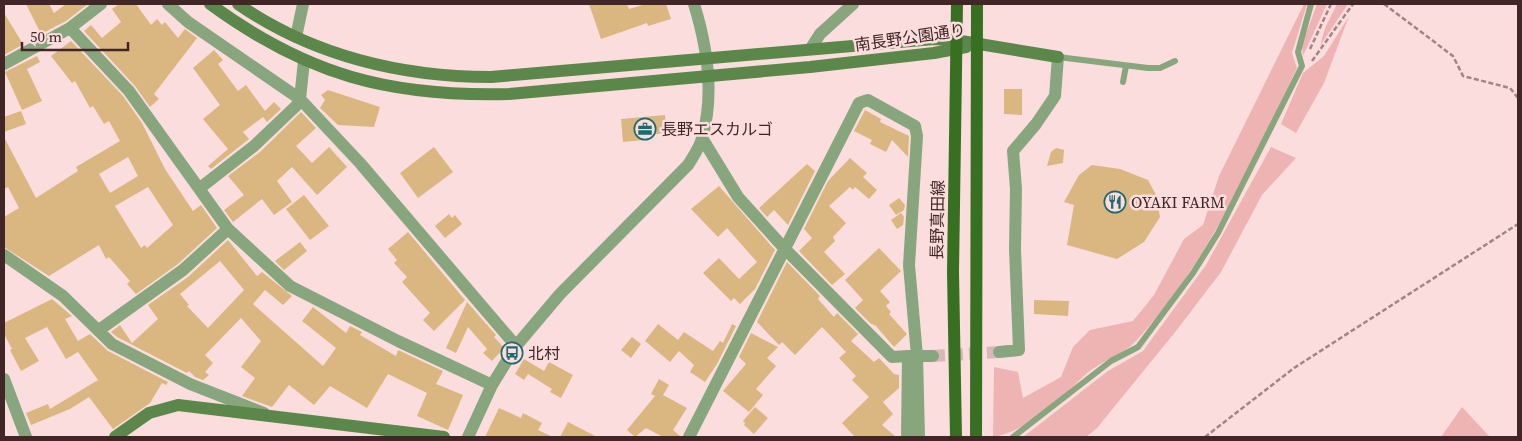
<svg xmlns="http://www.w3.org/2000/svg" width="1522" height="441" viewBox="0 0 1522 441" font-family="'Source Serif 4','Noto Sans JP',serif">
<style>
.green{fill:#eeb4b4}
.building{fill:#dab781;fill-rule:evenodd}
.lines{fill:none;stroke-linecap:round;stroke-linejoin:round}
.street-tunnel{stroke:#d6b8b9;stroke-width:12;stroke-dasharray:12 6;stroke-linecap:butt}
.path{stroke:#a18485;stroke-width:2.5;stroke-dasharray:5 2.5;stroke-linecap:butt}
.lane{stroke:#88a67e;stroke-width:6}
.street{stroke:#88a67e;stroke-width:12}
.secondary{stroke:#5b874b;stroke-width:12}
.primary{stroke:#387022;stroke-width:12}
.labels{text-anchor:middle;stroke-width:5;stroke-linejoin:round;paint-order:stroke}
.street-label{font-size:16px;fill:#412627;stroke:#fbdddd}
.poi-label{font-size:16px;fill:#412627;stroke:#fbdddd;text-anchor:start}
</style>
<rect width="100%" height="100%" fill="#fbdddd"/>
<path class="green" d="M1304 4H1307L1292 53 1297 68C1252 162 1208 263 1136 341 1123 355 1101 361 1086 374 1062 397 1027 432 993 437L994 367 1018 372 1023 398 1061 377 1073 347 1090 330 1133 321 1154 295 1184 239 1203 225 1219 176Z
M1317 4H1327L1303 56 1302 45Z
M1337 4H1348L1320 46 1325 28Z
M1349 16 1324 83 1296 133 1281 124 1303 73 1324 56Z
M1271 147 1296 158 1262 195 1221 272 1176 331 1097 428 1086 437H1023L1108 371 1143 351 1206 265Z
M1462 407 1490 437H1441Z"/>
<path class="building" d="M26 4H49L54 13 66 4H88L66 21 41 34Z
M119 4H136L151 25 157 19 162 25 165 22 178 38 185 29 197 38 154 94 159 99 150 107 135 86 84 31 91 25 102 38 121 22 112 9Z
M589 4H627L629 9 646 4H666L671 19 648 26 647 23 601 39Z
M4 13 23 44 29 41 4 55Z
M71 41 123 96 142 123 165 169 193 211 201 205 217 228 178 264 136 294 127 284 130 281 109 257 106 259 99 245 49 276 4 247V217L19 208 8 187 4 189V137L36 198 78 171 76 167 120 141 109 121 104 124 93 106 90 108 75 81 72 83 51 56ZM128 157 138 176 110 193 99 174ZM148 187 173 225 147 248 145 245 141 248 115 206Z
M214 50 223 60 218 64 238 91 246 85 265 111 274 102 281 109 267 122 263 117 243 132 249 139 211 169 208 166 228 149 203 119 220 105 193 68Z
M37 56 40 62 27 69 42 101 22 110 5 72Z
M1004 89H1022V115L1004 114Z
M328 90 380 107 374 127 338 125 320 108 325 100 321 95Z
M865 110 881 119 880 122 909 136 908 157 892 140 886 152 870 144 872 140 854 131Z
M21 111 26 124 4 132V117Z
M301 112 316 128 296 146 312 163 329 147 347 167 317 195 292 167 277 181 292 202 274 215 262 199 233 222 224 210 244 195 228 176 260 152Z
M665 115 667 133 644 135V140L623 142 621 119Z
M434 147 453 172 418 198 400 173Z
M1056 148 1064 150 1063 163 1047 166 1051 152Z
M850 158 867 173 863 177 877 190 869 199 855 187 853 190 850 187 829 206 846 223 833 237 835 241 824 252 845 274 832 285 799 251 812 238 804 229 828 181Z
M807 164 815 171 788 225 774 210 767 217 759 208Z
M1092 165 1120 169 1148 180 1156 195 1160 217 1144 242 1117 259 1067 245 1074 205 1064 202 1079 175Z
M719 186 775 250 755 289 740 304 734 298 731 301 703 273 719 258 739 279 757 262 727 228 718 237 691 209Z
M304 195 329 226 310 240 286 209Z
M899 198 905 205 904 210 896 215 889 205Z
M901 213 904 217 903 225 897 229 891 220Z
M449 214 452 218 455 215 462 224 445 238 435 226Z
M408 232 465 300 434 331 423 320 430 313 402 282 407 277 394 263 397 260 388 249Z
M228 240 257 276 262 272 292 296 283 305 265 290 253 304 323 366 336 348 302 321 313 307 346 333 350 326 362 332 360 335 396 356 398 350 443 371 436 384 463 395 448 430 417 416 427 393 388 374 367 408 330 386 314 405 289 385 272 407 242 396 255 378 241 367 261 341 241 318 205 355 213 363 205 372 209 375 203 380 195 377 189 371 187 373 117 337 111 332 120 325 132 343 158 319 148 305 188 277ZM220 261 244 290 208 328 187 306 189 305 180 294Z
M300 242 307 251 284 270 275 261Z
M879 248 901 271 880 291 890 302 886 306 891 312 889 314 907 334 894 347 876 326 870 323 855 308 863 300 845 280Z
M787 262 820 296 818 299 834 317 837 313 858 334 851 341 874 362 879 358 894 374 899 375V388L883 402 893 414 882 425 896 437H855L842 423 869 397 852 380 856 376 839 358 846 352 822 327 795 355 782 342 779 345 757 322Z
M52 299 72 316 65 319 78 341 90 334 108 351 168 382 166 385 162 383 150 403 113 429 89 397 70 409 31 425 26 413 48 404 50 409 98 380 78 352 66 359 47 327 25 338 39 361 21 371 10 350 12 349 4 334V323Z
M1034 300 1069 301 1068 316 1034 314Z
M467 302 496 335 494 337 504 348 492 361 483 353 487 349 468 327 456 353 446 348Z
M658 324 678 340 684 332 713 351 720 341 723 343 732 324 736 326 717 364 705 382 690 372 694 365 679 351 670 362 645 341Z
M751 333 778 347 767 358 776 366 756 389 763 395 749 412 723 391 746 364 739 357Z
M632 337 641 344 631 358 621 350Z
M524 359 544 371 549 362 573 375 561 398 550 392 552 389 528 374 524 380 515 374Z
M659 379 669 385 663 395 687 408 673 430 681 437H663L646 428 635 437 627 430 655 396 651 394Z
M755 407 768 418 754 434 744 425 745 423 743 421Z
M499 408 521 418 523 413 542 423 538 430 553 437H485Z
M568 422 597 437H560Z"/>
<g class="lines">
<path class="street-tunnel" d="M933 356 999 352"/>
<path class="path" d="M1384 4 1453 56 1463 76 1510 88 1518 98
M1310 49 1331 4
M1312 61 1353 4
M1205 437 1294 368 1518 224"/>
<path class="lane" d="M1058 57 1148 68H1160L1175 61
M1123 82 1126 66
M1013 437 1111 361 1138 347 1193 273 1218 233 1302 66 1298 52 1311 4"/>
<path class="street" d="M168 4 188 22 300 99 297 105 254 146 200 188
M70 28 129 91 228 229 290 286 398 341 492 385
M296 37 303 4
M811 48 820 34 853 4
M304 61 300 99 360 163 516 346
M4 64 70 28 101 4
M702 138 738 197 784 248 892 357 908 356
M4 255 63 296 112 344 190 384 264 413
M99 330 183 270 228 229
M999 352 1019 350 1015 249 1016 189 1013 151 1036 124 1055 96 1058 57
M4 379 26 437
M468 437 492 385 516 346 560 294 688 165C693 157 700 147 702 138 715 94 707 46 694 4
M689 437 859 103 868 100 915 126 917 136 909 265 917 356H908L907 437
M919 437 917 356H933"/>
<path class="secondary" d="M210 4C307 75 389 97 509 94L810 67 934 53 966 47
M238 4C313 56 402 77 491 77L934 39 955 40 1058 57
M115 437 149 413 178 405 444 437"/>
<path class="primary" d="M956 437 953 272 957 4
M976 437 977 4"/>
</g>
<defs>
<g id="office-ring" transform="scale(1.125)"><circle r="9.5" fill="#fbdddd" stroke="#1d6a6c" stroke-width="1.5"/><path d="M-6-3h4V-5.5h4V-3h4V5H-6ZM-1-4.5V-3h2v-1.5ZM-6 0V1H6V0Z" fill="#1d6a6c"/></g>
<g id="restaurant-ring" transform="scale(1.125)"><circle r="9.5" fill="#fbdddd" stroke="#1d6a6c" stroke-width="1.5"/><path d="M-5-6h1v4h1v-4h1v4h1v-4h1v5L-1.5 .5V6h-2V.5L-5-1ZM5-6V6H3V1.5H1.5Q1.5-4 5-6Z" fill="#1d6a6c"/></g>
<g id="bus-ring" transform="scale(1.125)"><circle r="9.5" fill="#fbdddd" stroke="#1d6a6c" stroke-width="1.5"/><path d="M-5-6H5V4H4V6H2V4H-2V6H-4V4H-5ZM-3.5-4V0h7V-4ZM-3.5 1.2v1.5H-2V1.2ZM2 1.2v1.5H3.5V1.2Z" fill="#1d6a6c"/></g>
</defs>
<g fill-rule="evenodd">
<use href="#office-ring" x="645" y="129"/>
<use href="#restaurant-ring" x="1115" y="202"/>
<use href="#bus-ring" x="512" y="353"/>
</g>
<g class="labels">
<g class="street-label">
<text transform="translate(910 37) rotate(-8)" y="6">南長野公園通り</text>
<text transform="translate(937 220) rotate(-89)" y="6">長野真田線</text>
</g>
<g class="poi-label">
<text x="661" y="135">長野エスカルゴ</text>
<text x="1131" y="208">OYAKI FARM</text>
<text x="528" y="359">北村</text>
</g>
</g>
<rect width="1522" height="441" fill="none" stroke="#412627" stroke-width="10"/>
<path d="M22 42v8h106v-8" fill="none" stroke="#412627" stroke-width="2.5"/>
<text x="30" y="42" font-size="15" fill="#412627" stroke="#fbdddd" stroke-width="4" paint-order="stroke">50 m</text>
</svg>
